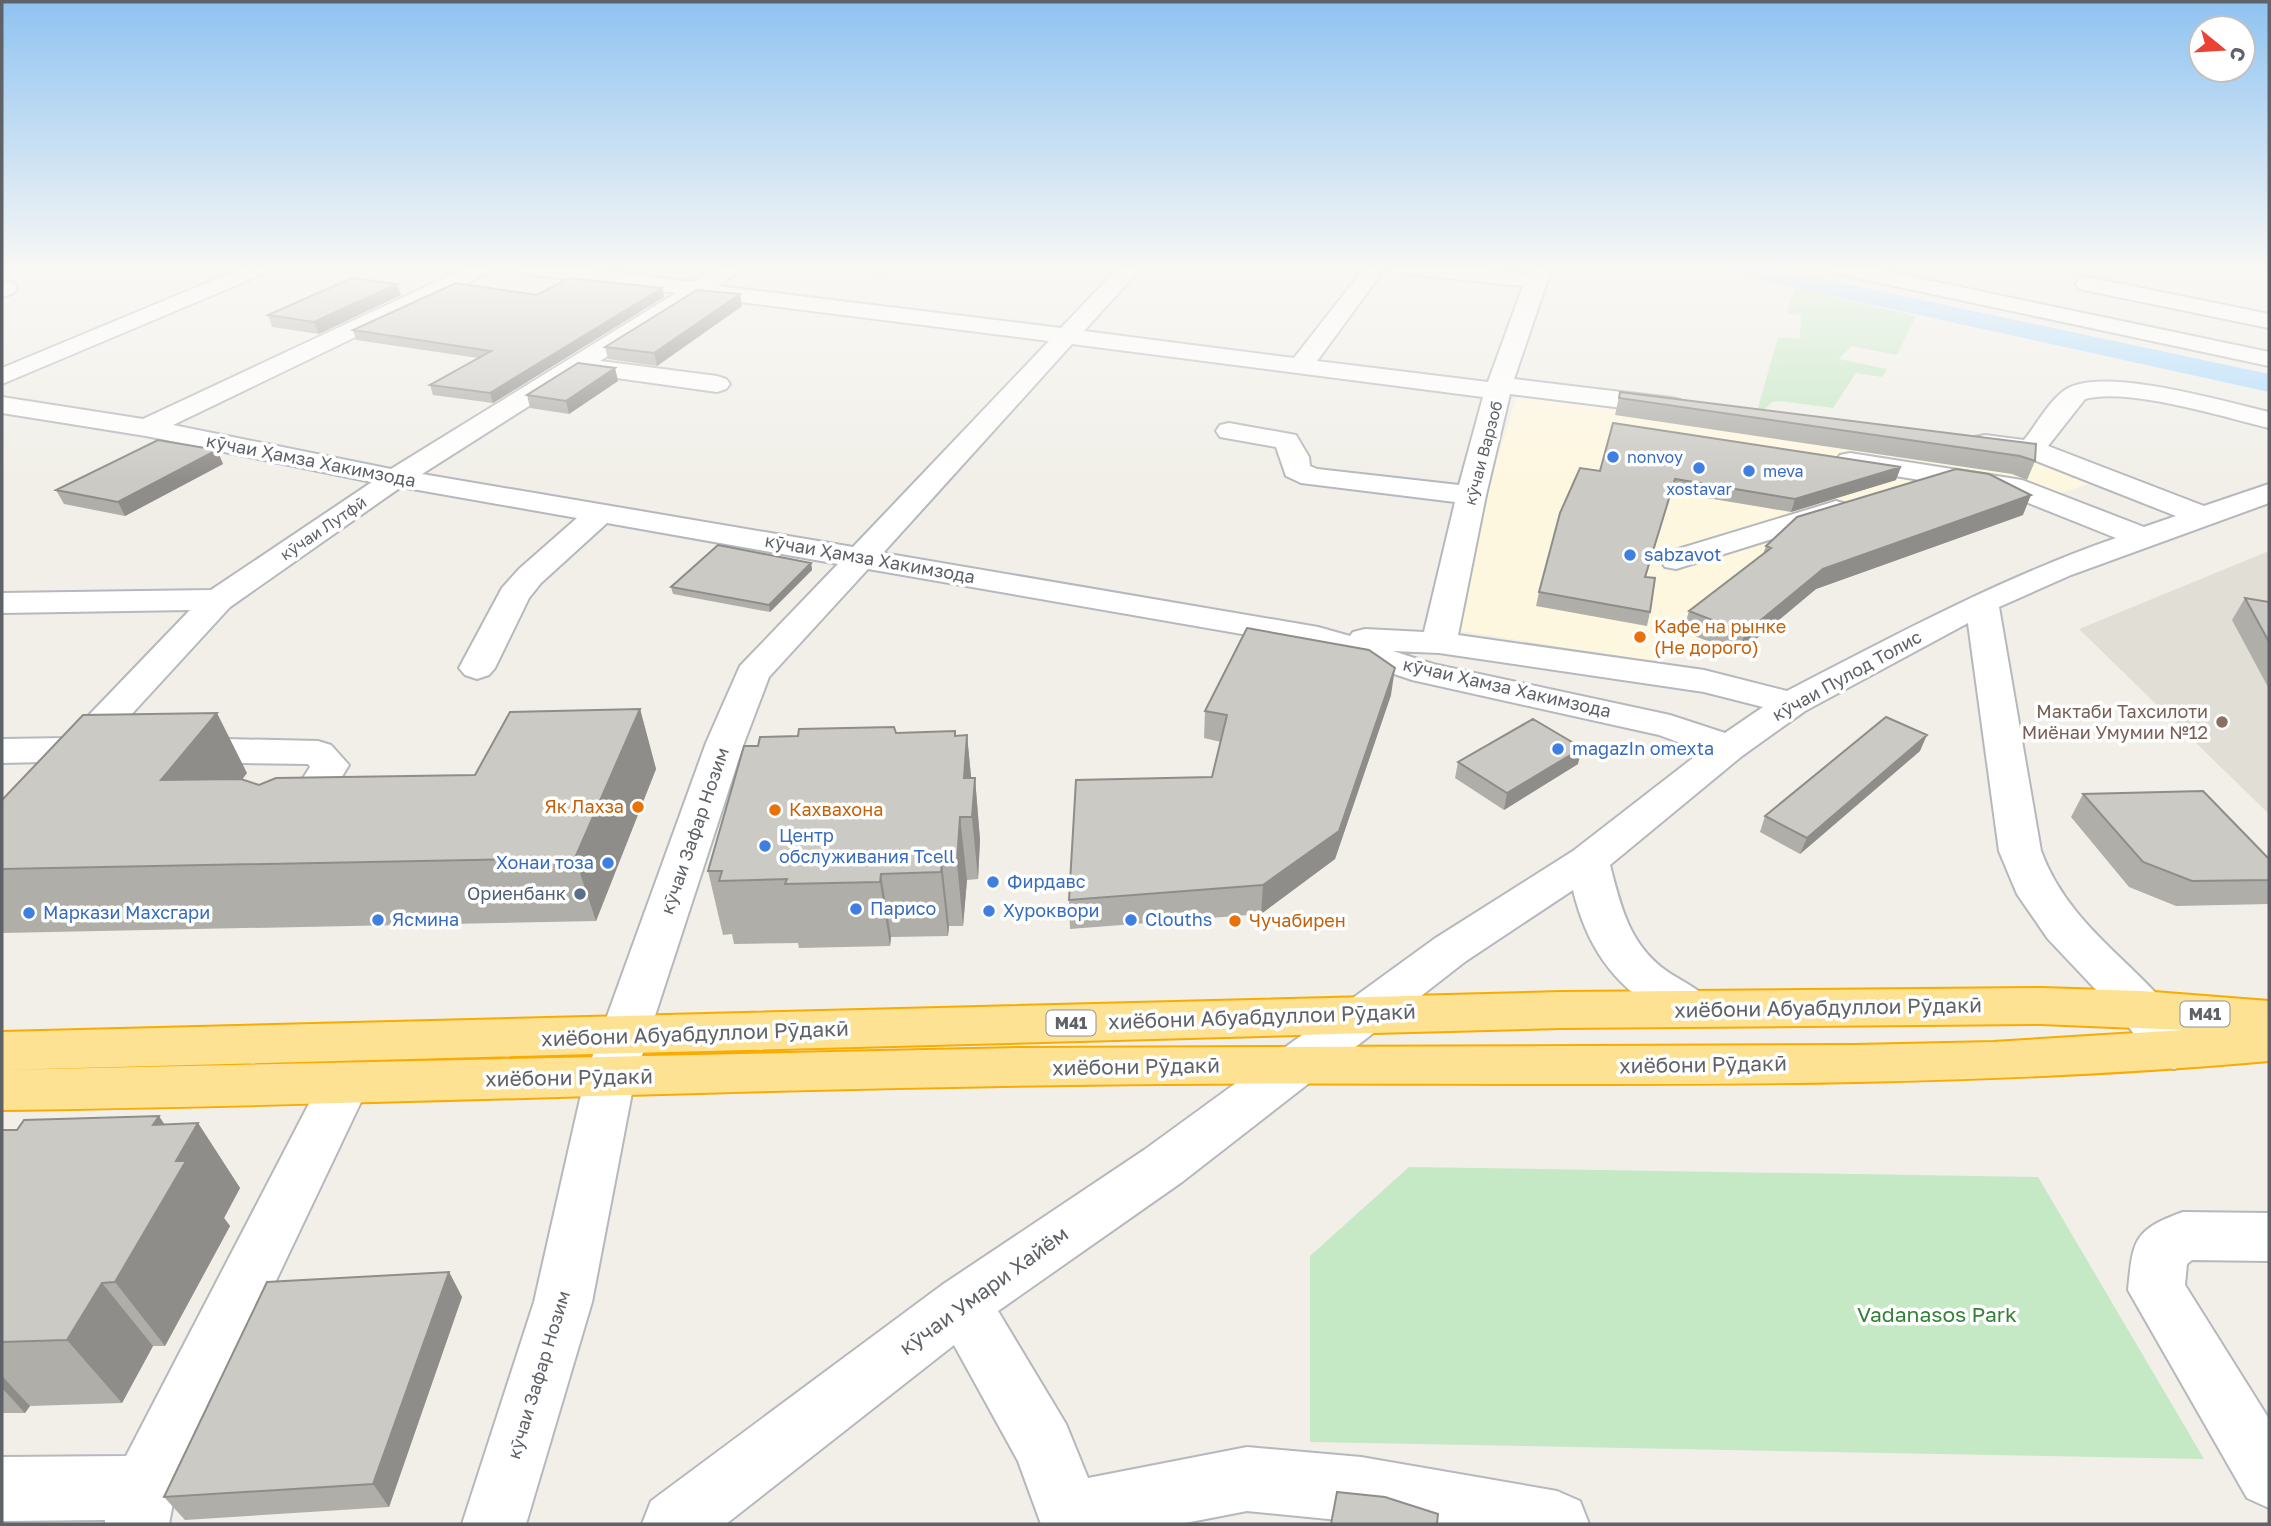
<svg xmlns="http://www.w3.org/2000/svg" width="2271" height="1526" viewBox="0 0 2271 1526" font-family="'Golos Text',sans-serif">
<style>
.commercial{fill:#fef7e0}
.education{fill:#e1ded6}
.green{fill:#c5e8c5}
.lines{fill:none;stroke-linecap:round;stroke-linejoin:round}
.canal{fill:#aadaff;fill-rule:evenodd}
.minor-casing{stroke:#b5b8bc;stroke-width:4}
.highway-casing{stroke:#f9ab00;stroke-width:4}
.minor{fill:#fff;fill-rule:evenodd}
.highway{fill:#fde293;fill-rule:evenodd}
.wall{fill:#afaea9}
.shaded-wall{fill:#8f8d8a}
.building{fill:#cccac5;stroke:#8f8d8a;stroke-width:2}
.shop-dot{fill:#3f7fe0;stroke:#fff;stroke-width:2.5}
.food-dot{fill:#e8710a;stroke:#fff;stroke-width:2.5}
.education-dot{fill:#8d6e63;stroke:#fff;stroke-width:2.5}
.service-dot{fill:#5c6f8a;stroke:#fff;stroke-width:2.5}
.labels{text-anchor:middle;stroke-width:7;stroke-linejoin:round;paint-order:stroke}
.far-street-label{font-size:16px;fill:#5f6368;stroke:#fff}
.far-shop-label{font-size:16px;fill:#366cbe;stroke:#fff;text-anchor:start}
.shield{fill:#fff;stroke:#8f9295;stroke-width:2}
.shield-label{font-size:16px;font-weight:bold;fill:#5f6368}
.street-label{font-size:18px;fill:#5f6368;stroke:#fff}
.shop-label{font-size:18px;fill:#366cbe;stroke:#fff;text-anchor:start}
.food-label{font-size:18px;fill:#c56008;stroke:#fff;text-anchor:start}
.education-label{font-size:18px;fill:#785e54;stroke:#fff;text-anchor:end}
.service-label{font-size:18px;fill:#4e5e75;stroke:#fff;text-anchor:end}
.near-street-label{font-size:21px;fill:#5f6368;stroke:#fff}
.near-park-label{font-size:21px;fill:#348238;stroke:#fff}
</style>
<rect width="100%" height="100%" fill="#f1efe8"/>
<path class="commercial" d="M1519 390 2038 455 2093 482 1804 585 1729 651 1651 661 1442 628Z"/>
<path class="education" d="M2269 551V814L2079 629Z"/>
<path class="green" d="M853 267H915L899 268 883 280 842 276Z
M1795 288 1916 316 1897 355 1851 346 1839 359 1887 369 1882 377 1856 373 1833 408 1780 401 1772 402 1764 410 1758 408 1778 337 1800 339 1801 315 1787 313Z
M1409 1167 2038 1177 2204 1459 1310 1442V1256Z"/>
<g class="lines">
<path class="canal" d="M1721 267H1767L2269 374V392L1733 274 1725 272Z"/>
<g class="minor-casing">
<path id="minor" d="M245 267H274L270 271 2 384V368Z
M468 267H496L492 271 173 425 391 469 676 293 520 273 513 271 509 267H571L693 282 718 267H744L718 286 1061 328 1119 267H1142L1084 331 1294 358 1365 267H1461L1528 274 1530 267H1552L1514 379 1671 398 1680 400 1684 406 1680 412 1671 414 1510 394 1486 495 1458 635 1704 670 1787 691C1895 635 2001 578 2116 538L2006 494 1840 467 1836 461 1840 455 1850 453 2022 480 2144 527 2176 516 2026 457 1975 449 1971 443 1975 437 1985 435 2024 440C2037 424 2048 402 2065 390 2101 365 2226 402 2269 412V428C2224 417 2128 387 2085 399L2048 446 2204 506 2269 484V503L2071 575 1999 607 2041 851C2073 938 2157 972 2198 1050L2191 1063 2174 1069 2157 1063 2116 1011 2048 939 2017 894 1999 851 1968 623 1805 711 1742 756 1610 865C1621 908 1630 946 1668 972 1686 984 1704 990 1715 1009L1708 1022C1685 1029 1678 1023 1658 1011 1611 982 1586 944 1573 890L1466 961 1182 1182 998 1311 1066 1424 1088 1478 1247 1447 1361 1457 1557 1491 1580 1501 1589 1524H1379L1247 1511 1180 1524H1041L1018 1461 954 1345 726 1524H642L651 1501 942 1285 1144 1150 1434 939 1573 851 1702 751 1659 735 1412 680 1311 646 868 569 769 677 744 743 635 1077 592 1302 526 1524H462L534 1302 585 1077 706 743 740 666 838 564 607 523 541 583 529 598 495 668 489 675 477 679 465 675 459 668 502 588 519 569 577 518 401 487 230 607 107 741 113 749 107 757 89 761 16 839 2 843V806L44 762 2 763V739L67 738 190 610 2 613V593L211 590 372 482 146 436 2 413V397L143 419ZM1386 267 1390 271 1397 273 1523 286 1488 382 1317 361ZM701 297 1049 341 853 547 422 474 581 373 717 392 726 389 730 384 726 379 717 376 600 361ZM1072 344 1483 397 1459 485 1317 469 1310 466 1309 457 1296 435 1229 423 1220 425 1216 431 1220 437 1276 447 1286 476 1301 483 1455 502 1424 632 1365 629 1353 632 1350 636 1318 627 883 553ZM1393 651 1439 653 1704 692 1763 707 1725 733 1670 715 1433 664Z
M1823 267H1865L2269 352V366L1834 273 1827 271Z
M2087 277 2269 314V328L2079 289 2076 284 2079 279Z
M6 281 14 283 17 288 14 293 2 297V282Z
M1836 501 1846 504 1851 510 1846 516 1676 569 1665 567 1660 560 1665 553Z
M182 738 318 741 331 745 349 765 309 831 295 835 281 831 275 822 310 767 308 764 182 762 169 758 163 750 169 742Z
M345 1063 363 1069 370 1083 175 1493 169 1524H105V1520L2 1521V1457L126 1456 327 1069Z
M2183 1212 2269 1213V1261L2192 1260 2187 1264 2185 1285 2269 1419V1508L2247 1498 2128 1290C2133 1240 2133 1230 2183 1212Z"/>
</g>
<g class="highway-casing">
<path id="highway" d="M2041 988 2141 991 2269 1001V1061C1901 1094 1533 1081 1164 1084 777 1087 389 1105 2 1110V1070L1019 1048 1855 1045 1993 1042 2184 1030 2041 1024 1561 1028 2 1070V1032L1561 992Z"/>
</g>
<use href="#minor" class="minor"/>
<use href="#highway" class="highway"/>
</g>
<path class="wall" d="M397 284 401 295 319 334 272 327 268 315Z
M662 288 664 297 493 403 433 395 430 385 478 358 356 340 353 330 537 295Z
M742 306 657 366 608 359 605 347Z
M615 368 618 381 569 414 530 408 527 395Z
M1620 392 2036 444 2035 461 2027 480 2012 474 1615 415Z
M217 450 223 464 125 516 64 504 56 490Z
M1600 471 1896 480 1791 512 1671 492 1646 577 1650 612 1647 626 1536 606 1539 592Z
M2023 515 1816 589 1738 654 1683 631 1689 611 1763 554 1766 546Z
M811 563 812 570 770 612 673 594 671 587Z
M2245 598 2269 602V689L2232 620Z
M1391 695 1335 859 1261 914 1070 929 1069 900 1212 777 1221 742 1204 738 1205 711Z
M640 709 656 769 596 921 2 933V800L247 773 242 779 259 785 475 775Z
M896 733 956 736 967 735 971 778H975L980 840 978 879 967 880 963 926H949L948 936 891 937 890 946 799 948 798 943 734 944 732 934 723 935 708 871 758 746Z
M1920 751 1800 854 1760 832 1765 816Z
M1458 762 1578 764 1504 810 1455 778Z
M2083 794 2269 859V904L2176 906 2129 887 2071 817Z
M198 1123 240 1188 224 1218 230 1226 165 1346H153L122 1403 30 1406 25 1413H2V1130Z
M449 1272 462 1297 389 1507 185 1520 164 1497Z"/>
<path class="shaded-wall" d="M397 284 401 295 319 334 314 322Z
M662 288 664 297 493 403 490 393Z
M740 294 742 306 657 366 654 353Z
M615 368 618 381 569 414 566 401Z
M217 450 223 464 125 516 118 502Z
M1901 467 1896 480 1791 512 1795 499Z
M2031 495 2023 515 1816 589 1738 654 1745 633 1823 569Z
M811 563 812 570 770 612 769 605Z
M1395 668 1391 695 1335 859 1261 914 1263 885Z
M640 709 656 769 596 921 575 858Z
M217 713 247 773 194 842 161 780Z
M967 735 973 796 964 778Z
M1927 735 1920 751 1800 854 1807 838Z
M1582 748 1578 764 1504 810 1507 793Z
M975 778 980 840 978 879 972 817Z
M960 817 967 880 963 926 957 863Z
M942 863 949 926 948 936 941 872Z
M881 874 891 937 890 946 880 882Z
M159 1116 182 1151 198 1123 240 1188 224 1218 230 1226 165 1346 115 1282 153 1125Z
M449 1272 462 1297 389 1507 373 1484Z
M102 1283 153 1346 122 1403 67 1340Z
M2 1376 30 1406 25 1413 2 1388Z"/>
<path class="building" d="M352 278 397 284 314 322 268 315Z
M569 278 662 288 490 393 430 385 491 351 353 330 456 283 537 295Z
M697 290 740 294 654 353 605 347Z
M578 363 615 368 566 401 527 395Z
M1620 392 2036 444 2035 461 2020 456 1619 398Z
M1613 423 1901 467 1795 499 1675 479 1645 577 1655 578 1650 612 1539 592 1560 513 1580 468 1600 471Z
M158 440 217 450 118 502 56 490Z
M1956 469 1989 474 2031 495 1823 569 1745 633 1689 611 1771 548 1766 546 1797 517Z
M718 545 811 563 769 605 671 587Z
M2245 598 2269 602V642Z
M1247 628 1369 650 1395 668 1339 831 1263 885 1069 900 1076 780 1212 777 1227 715 1205 711Z
M640 709 575 858 2 869V800L83 715 217 713 161 780 241 779 259 785 276 778 475 775 510 712Z
M1886 717 1927 735 1807 838 1765 816Z
M1533 719 1582 748 1507 793 1458 762Z
M894 727 896 733 955 731V736L967 735 964 778H975L972 817H960L957 863H942L941 872 881 874 880 882 785 884 787 879 719 881 722 871H708L744 746H758L760 737 798 736 799 729Z
M2203 791 2269 859V880L2192 881 2143 862 2083 794Z
M159 1116 153 1125 198 1123 176 1161H186L115 1282 102 1283 67 1340 2 1342V1130H17L24 1120Z
M449 1272 373 1484 164 1497 267 1282Z
M1337 1492 1385 1497 1438 1514 1437 1524H1331Z"/>
<linearGradient id="sky" x2="0" y2="1"><stop stop-color="#8fc3f1"/><stop offset="0.56" stop-color="#f9f8f5"/><stop offset="1" stop-color="#f9f8f5" stop-opacity="0"/></linearGradient>
<rect width="2271" height="481" fill="url(#sky)"/>
<g class="shop-dot">
<circle cx="1613" cy="457" r="7"/>
<circle cx="1699" cy="468" r="7"/>
<circle cx="1749" cy="471" r="7"/>
<circle cx="1630" cy="555" r="7"/>
<circle cx="1558" cy="749" r="7"/>
<circle cx="765" cy="846" r="7"/>
<circle cx="608" cy="863" r="7"/>
<circle cx="993" cy="882" r="7"/>
<circle cx="856" cy="909" r="7"/>
<circle cx="989" cy="911" r="7"/>
<circle cx="29" cy="913" r="7"/>
<circle cx="378" cy="920" r="7"/>
<circle cx="1131" cy="920" r="7"/>
</g>
<g class="food-dot">
<circle cx="1640" cy="637" r="7"/>
<circle cx="638" cy="807" r="7"/>
<circle cx="775" cy="810" r="7"/>
<circle cx="1235" cy="921" r="7"/>
</g>
<circle class="education-dot" cx="2222" cy="722" r="7"/>
<circle class="service-dot" cx="580" cy="894" r="7"/>
<g class="labels">
<g class="far-street-label">
<text transform="translate(1483 453) rotate(-75)" y="6">кӯчаи Варзоб</text>
<text transform="translate(323 528) rotate(-34)" y="6">кӯчаи Лутфӣ</text>
</g>
<g class="far-shop-label">
<text x="1627" y="463">nonvoy</text>
<text x="1763" y="477">meva</text>
<text x="1699" y="495" text-anchor="middle">xostavar</text>
</g>
<g class="shield">
<rect x="2180.5" y="1001.5" width="49" height="25" rx="5"/>
<rect x="1046.5" y="1010.5" width="49" height="25" rx="5"/>
</g>
<g class="shield-label">
<text x="2205" y="1020">M41</text>
<text x="1071" y="1029">M41</text>
</g>
<g class="street-label">
<text transform="translate(311 461) rotate(11)" y="6">кӯчаи Ҳамза Хакимзода</text>
<text transform="translate(870 559) rotate(10)" y="6">кӯчаи Ҳамза Хакимзода</text>
<text transform="translate(1847 676) rotate(-29)" y="6">кӯчаи Пулод Толис</text>
<text transform="translate(1507 688) rotate(13)" y="6">кӯчаи Ҳамза Хакимзода</text>
<text transform="translate(695 831) rotate(-71)" y="6">кӯчаи Зафар Нозим</text>
<text transform="translate(539 1375) rotate(-73)" y="6">кӯчаи Зафар Нозим</text>
</g>
<g class="shop-label">
<text x="1644" y="561">sabzavot</text>
<text x="1572" y="755">magazIn omexta</text>
<text x="779" y="842">Центр<tspan x="779" dy="21">обслуживания Tcell</tspan></text>
<text x="594" y="869" text-anchor="end">Хонаи тоза</text>
<text x="1007" y="888">Фирдавс</text>
<text x="870" y="915">Парисо</text>
<text x="1003" y="917">Хуроквори</text>
<text x="43" y="919">Маркази Махсгари</text>
<text x="392" y="926">Ясмина</text>
<text x="1145" y="926">Clouths</text>
</g>
<g class="food-label">
<text x="1654" y="633">Кафе на рынке<tspan x="1654" dy="21">(Не дорого)</tspan></text>
<text x="624" y="813" text-anchor="end">Як Лахза</text>
<text x="789" y="816">Кахвахона</text>
<text x="1249" y="927">Чучабирен</text>
</g>
<g class="education-label">
<text x="2208" y="718">Мактаби Тахсилоти<tspan x="2208" dy="21">Миёнаи Умумии №12</tspan></text>
</g>
<g class="service-label">
<text x="566" y="900">Ориенбанк</text>
</g>
<g class="near-street-label">
<text transform="translate(1828 1008) rotate(-1)" y="7">хиёбони Абуабдуллои Рӯдакӣ</text>
<text transform="translate(1262 1017) rotate(-2)" y="7">хиёбони Абуабдуллои Рӯдакӣ</text>
<text transform="translate(695 1034) rotate(-2)" y="7">хиёбони Абуабдуллои Рӯдакӣ</text>
<text transform="translate(1703 1065) rotate(-1)" y="7">хиёбони Рӯдакӣ</text>
<text transform="translate(1136 1067) rotate(-1)" y="7">хиёбони Рӯдакӣ</text>
<text transform="translate(569 1078) rotate(-1)" y="7">хиёбони Рӯдакӣ</text>
<text transform="translate(984 1291) rotate(-36)" y="7">кӯчаи Умари Хайём</text>
</g>
<g class="near-park-label">
<text x="1937" y="1322">Vadanasos Park</text>
</g>
</g>
<rect width="2271" height="1526" fill="none" stroke="#5f6368" stroke-width="7"/>
<g transform="translate(2222 49) rotate(108)"><circle r="33" fill="#ffffff" stroke="#bfc1c3" stroke-width="2"/>
<path d="M0-5L12 26L0 18L-12 26Z" fill="#ea4335"/>
<text y="-10" font-size="19" font-weight="bold" text-anchor="middle" fill="#5f6368">С</text>
</g>
</svg>
